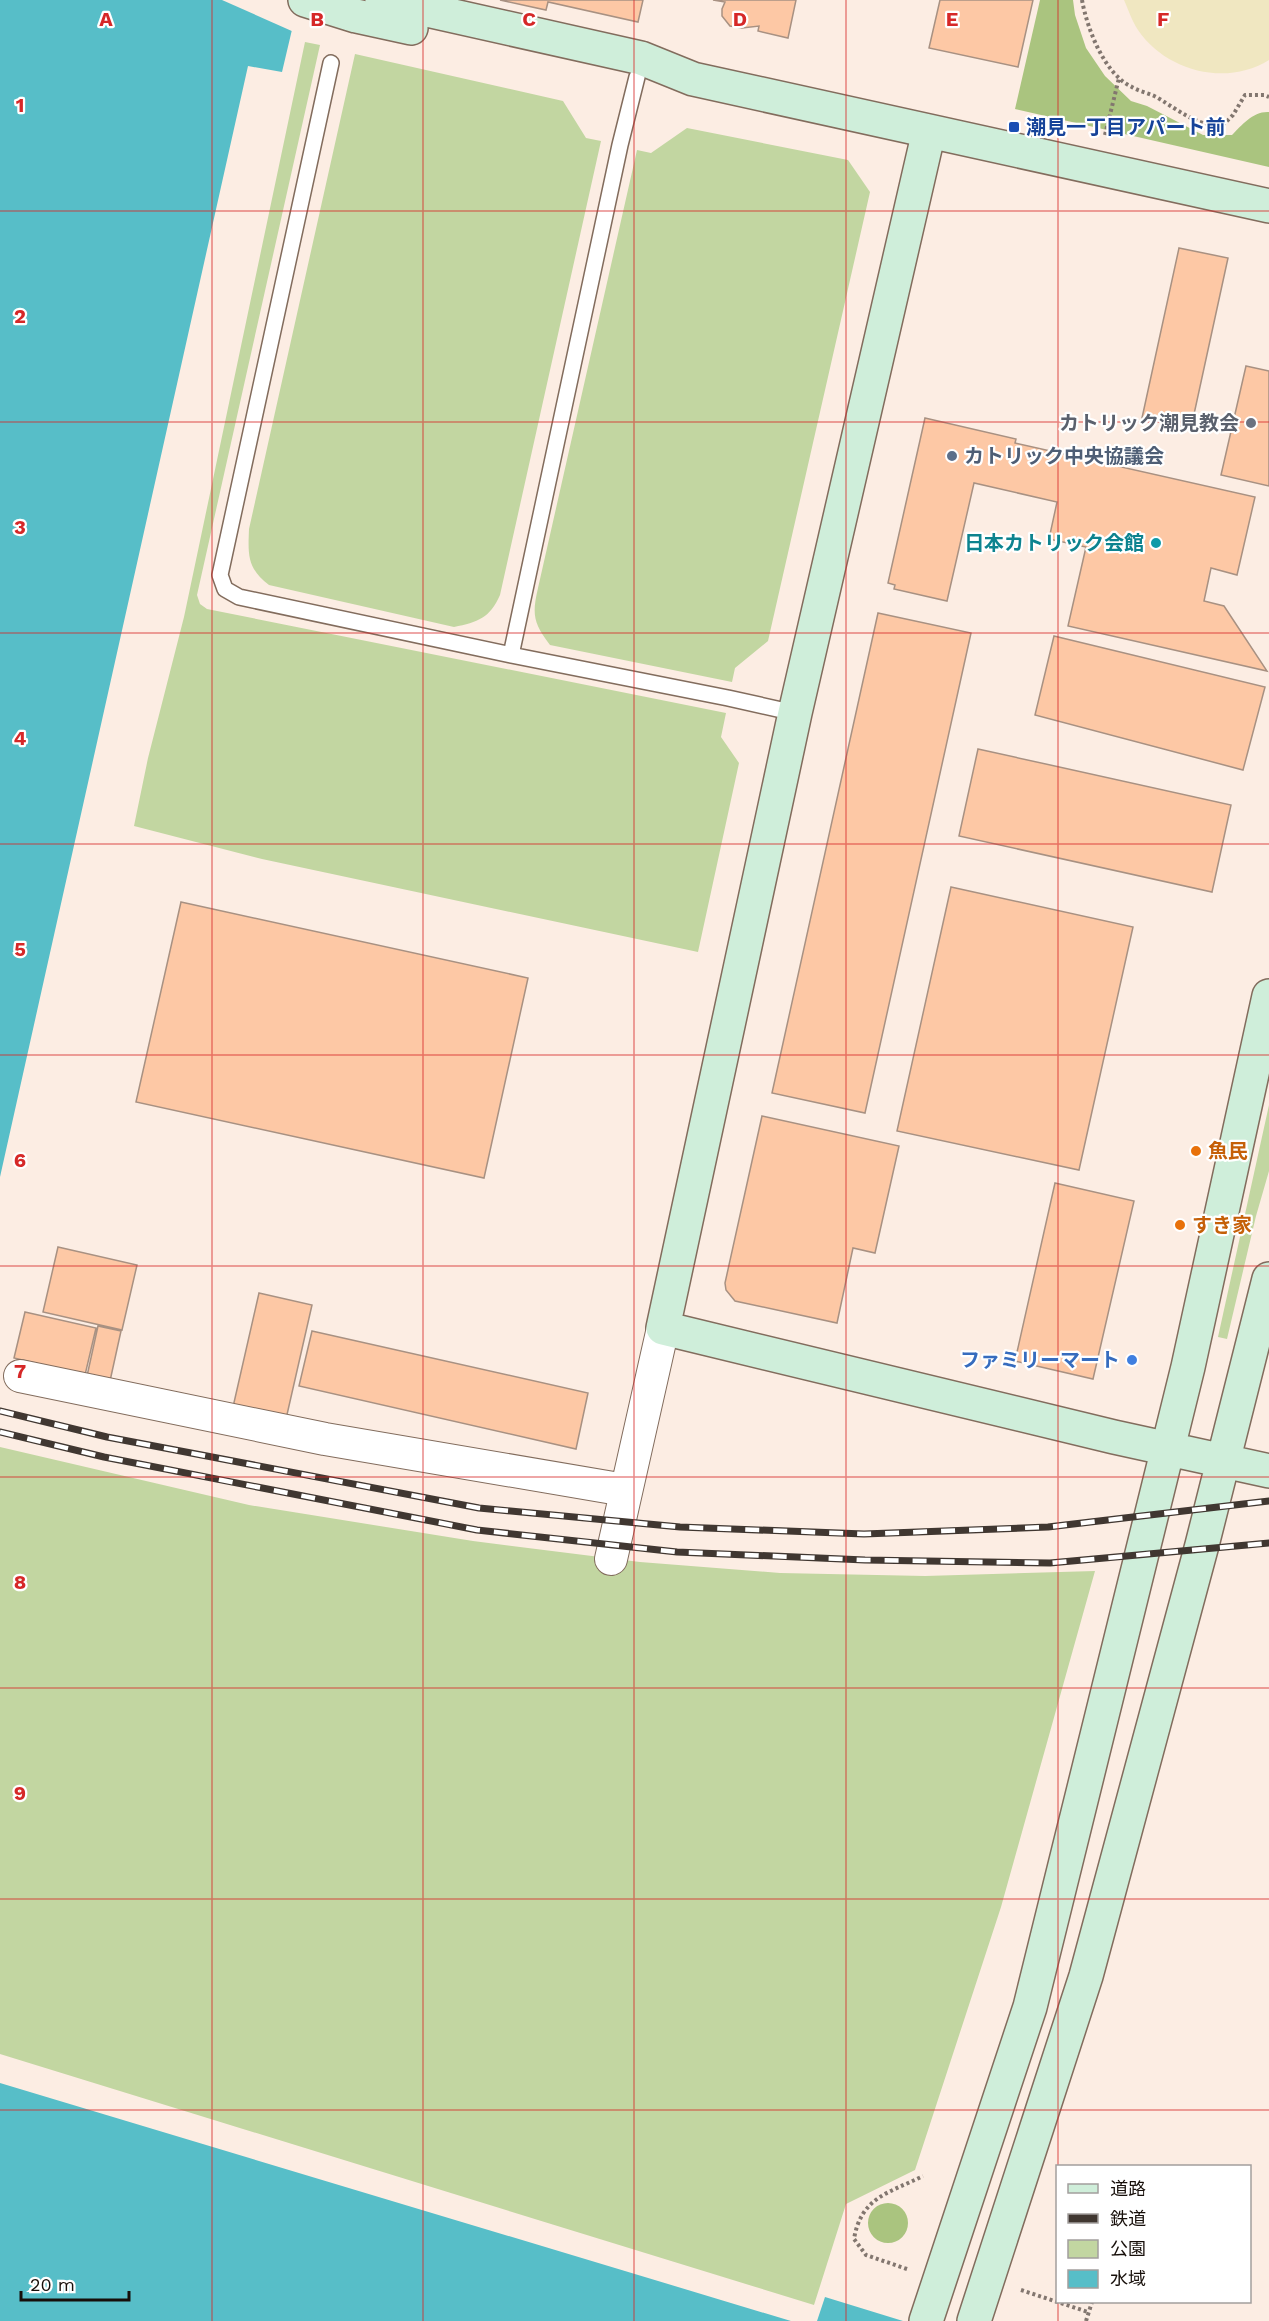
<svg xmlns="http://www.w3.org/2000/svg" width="1269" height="2321" viewBox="0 0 1269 2321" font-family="'Work Sans','Noto Sans JP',sans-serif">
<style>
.green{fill:#c2d6a1}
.forest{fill:#aac47f}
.sand{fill:#f0e7c1}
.water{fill:#57bec8}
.pier{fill:#fcede3}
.building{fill:#fdc8a5;stroke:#a89182;stroke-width:1.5}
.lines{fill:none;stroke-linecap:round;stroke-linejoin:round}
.lane-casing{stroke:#826c5d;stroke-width:18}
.street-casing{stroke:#826c5d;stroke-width:34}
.secondary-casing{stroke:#826c5d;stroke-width:36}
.path{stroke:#82766f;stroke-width:4;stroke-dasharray:3 3;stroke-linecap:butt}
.lane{stroke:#fff;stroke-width:15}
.street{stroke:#fff;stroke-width:32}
.secondary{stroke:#cfeeda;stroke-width:33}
.rail-casing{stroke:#403731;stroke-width:7}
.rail{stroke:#fff;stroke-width:4.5;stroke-dasharray:14;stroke-linecap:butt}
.grid{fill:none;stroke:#d62828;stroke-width:1.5;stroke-opacity:0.55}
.transit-dot{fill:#1a4fb4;stroke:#fff;stroke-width:2}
.worship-dot{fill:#6b7280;stroke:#fff;stroke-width:2}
.service-dot{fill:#5c6f8a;stroke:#fff;stroke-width:2}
.culture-dot{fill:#0f9aa8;stroke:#fff;stroke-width:2}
.food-dot{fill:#e8710a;stroke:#fff;stroke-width:2}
.shop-dot{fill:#3f7fe0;stroke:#fff;stroke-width:2}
.labels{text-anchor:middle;stroke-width:4.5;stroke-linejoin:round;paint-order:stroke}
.transit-label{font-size:20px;font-weight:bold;fill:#164399;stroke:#fff;text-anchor:start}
.worship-label{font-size:20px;font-weight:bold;fill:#5b616d;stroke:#fff;text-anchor:end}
.service-label{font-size:20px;font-weight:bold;fill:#4e5e75;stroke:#fff;text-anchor:start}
.culture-label{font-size:20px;font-weight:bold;fill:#0d838f;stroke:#fff;text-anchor:end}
.food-label{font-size:20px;font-weight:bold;fill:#c56008;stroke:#fff;text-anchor:start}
.shop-label{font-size:20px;font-weight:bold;fill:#366cbe;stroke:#fff;text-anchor:end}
.grid-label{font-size:20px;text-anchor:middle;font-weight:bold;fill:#d62828;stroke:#fff;stroke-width:4.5;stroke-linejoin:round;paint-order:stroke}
</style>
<rect width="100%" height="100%" fill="#fcede3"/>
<path class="green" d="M305 42 320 45 197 595 200 604 207 609 726 713 721 737 739 763 698 952 262 859 134 826 148 758 184 617Z
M355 54 563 101 586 138 601 141 500 595C490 618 478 622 454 627L269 585C247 568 248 555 249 529Z
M687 128 848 160 870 192 768 641 735 668 732 682 550 645C533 623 532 614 538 588L637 150 651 153Z
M1269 1105V1171L1256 1216 1227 1339 1218 1337Z
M0 1447 249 1505 473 1541 640 1562 780 1573 925 1576 1095 1571 1001 1907 915 2170 846 2204 814 2305 0 2054Z"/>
<path class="forest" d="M1040 0H1073L1075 15 1086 48 1105 76 1131 101 1147 106 1203 135H1232C1242 125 1253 111 1269 112V167L1015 109Z
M868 2223a20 20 0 1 1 40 0a20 20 0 1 1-40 0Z"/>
<path class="sand" d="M1124 0H1269V60C1226 87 1166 71 1138 30 1132 21 1128 9 1124 0Z"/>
<path class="water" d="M0 0H299L282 72 248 66 0 1177Z
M0 2083 791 2321H0Z
M825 2297 903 2321H817Z"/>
<path class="pier" d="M222 0H302L294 32Z"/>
<path class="building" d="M500 0H643L638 22 548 2 546 10Z
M713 0H796L788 38 758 31 759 26 742 28 730 26 722 16V9L725 2Z
M940 0H1033L1018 67 929 48Z
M1179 248 1228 258 1191 428 1142 418Z
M1246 366 1269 371V486L1221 475Z
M925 418 1016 439 1015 443 1255 497 1237 575 1211 568 1204 601 1224 606 1267 671 1068 626 1086 547 1049 539 1057 502 974 483 947 601 894 589 895 585 888 583Z
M878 613 971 633 865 1113 772 1093Z
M1054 636 1265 687 1243 770 1035 715Z
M978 749 1231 805 1212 892 959 836Z
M951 887 1133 927 1079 1170 897 1131Z
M181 902 528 978 484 1178 136 1102Z
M762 1116 899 1146 875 1253 853 1248 837 1323 735 1301 726 1290 725 1283Z
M1055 1183 1134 1201 1093 1379 1015 1361Z
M58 1247 137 1265 122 1330 43 1312Z
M259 1293 312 1305 286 1419 233 1407Z
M25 1312 96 1328 85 1375 14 1358Z
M98 1326 121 1331 110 1381 87 1376Z
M312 1331 588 1393 576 1449 299 1386Z"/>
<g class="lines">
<g class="lane-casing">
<path id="lane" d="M331 63 220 575 225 589 239 597 511 655 728 698 795 713
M511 655 620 145 637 77"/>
</g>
<g class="street-casing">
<path id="street" d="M20 1376 325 1439 625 1490
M611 1559 663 1328"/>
</g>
<g class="secondary-casing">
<path id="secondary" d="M305 0 356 16 411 28
M382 0 641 58 693 79 1269 206
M929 131 795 713 663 1328 1114 1437 1269 1471
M926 2321 1030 2007 1188 1367 1269 996
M974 2321 1086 1976 1202 1545 1269 1279"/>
</g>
<path class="path" d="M1082 0C1087 28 1104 74 1132 87 1140 92 1150 93 1158 98 1181 112 1193 123 1221 127L1233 115 1245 95H1264L1269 97
M1105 135 1119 78
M907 2269 866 2255 854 2239C861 2197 889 2193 923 2176
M1021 2290 1088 2312
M1086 2321 1092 2302"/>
<use href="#lane" class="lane"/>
<use href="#street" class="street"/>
<use href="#secondary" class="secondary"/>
<g class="rail-casing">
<path id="rail" d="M0 1411 107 1437 479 1508 680 1527 864 1534 1048 1527 1269 1501
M0 1432 104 1457 477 1530 677 1552 865 1560 1050 1563 1269 1543"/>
</g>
<use href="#rail" class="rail"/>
</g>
<path class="grid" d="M212 0V2321M423 0V2321M634 0V2321M846 0V2321M1058 0V2166M0 211H1269M0 422H1269M0 633H1269M0 844H1269M0 1055H1269M0 1266H1269M0 1477H1269M0 1688H1269M0 1899H1269M0 2110H1269M1058 2166V2302M1058 2302V2321"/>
<rect class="transit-dot" x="1008" y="121" width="12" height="12" rx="3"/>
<circle class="worship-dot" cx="1251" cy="423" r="6"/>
<circle class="service-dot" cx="952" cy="456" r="6"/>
<circle class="culture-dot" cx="1156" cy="543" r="6"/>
<g class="food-dot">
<circle cx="1196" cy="1151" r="6"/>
<circle cx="1180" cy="1225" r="6"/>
</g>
<circle class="shop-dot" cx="1132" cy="1360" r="6"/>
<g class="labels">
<g class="transit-label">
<text x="1026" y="134">潮見一丁目アパート前</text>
</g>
<g class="worship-label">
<text x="1239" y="430">カトリック潮見教会</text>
</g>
<g class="service-label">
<text x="964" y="463">カトリック中央協議会</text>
</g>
<g class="culture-label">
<text x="1144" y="550">日本カトリック会館</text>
</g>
<g class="food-label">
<text x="1208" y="1158">魚民</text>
<text x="1192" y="1232">すき家</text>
</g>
<g class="shop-label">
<text x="1120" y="1367">ファミリーマート</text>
</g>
</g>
<g class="grid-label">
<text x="106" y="26">A</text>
<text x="317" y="26">B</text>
<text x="529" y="26">C</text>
<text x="740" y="26">D</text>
<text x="952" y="26">E</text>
<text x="1163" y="26">F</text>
<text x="20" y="112">1</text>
<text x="20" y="323">2</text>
<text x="20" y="534">3</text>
<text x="20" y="745">4</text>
<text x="20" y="956">5</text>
<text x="20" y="1167">6</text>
<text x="20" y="1378">7</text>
<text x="20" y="1589">8</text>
<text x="20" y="1800">9</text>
</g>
<rect x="1056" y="2165" width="195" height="138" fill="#ffffff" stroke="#a29f9d" stroke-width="1.5"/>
<rect x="1068" y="2184" width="30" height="9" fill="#cfeeda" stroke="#a29f9d" stroke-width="1.5"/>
<text x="1110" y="2195" font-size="18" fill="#170f0a">道路</text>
<rect x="1068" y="2214" width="30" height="9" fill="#403731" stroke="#a29f9d" stroke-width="1.5"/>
<text x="1110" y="2225" font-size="18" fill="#170f0a">鉄道</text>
<rect x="1068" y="2240" width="30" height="18" fill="#c2d6a1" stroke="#a29f9d" stroke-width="1.5"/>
<text x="1110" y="2255" font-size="18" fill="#170f0a">公園</text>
<rect x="1068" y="2270" width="30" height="18" fill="#57bec8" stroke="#a29f9d" stroke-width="1.5"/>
<text x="1110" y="2285" font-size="18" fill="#170f0a">水域</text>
<path d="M21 2291v9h108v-9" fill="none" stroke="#170f0a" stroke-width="3"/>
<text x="30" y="2291" font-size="18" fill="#170f0a" stroke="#ffffff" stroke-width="4.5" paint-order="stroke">20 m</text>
</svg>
